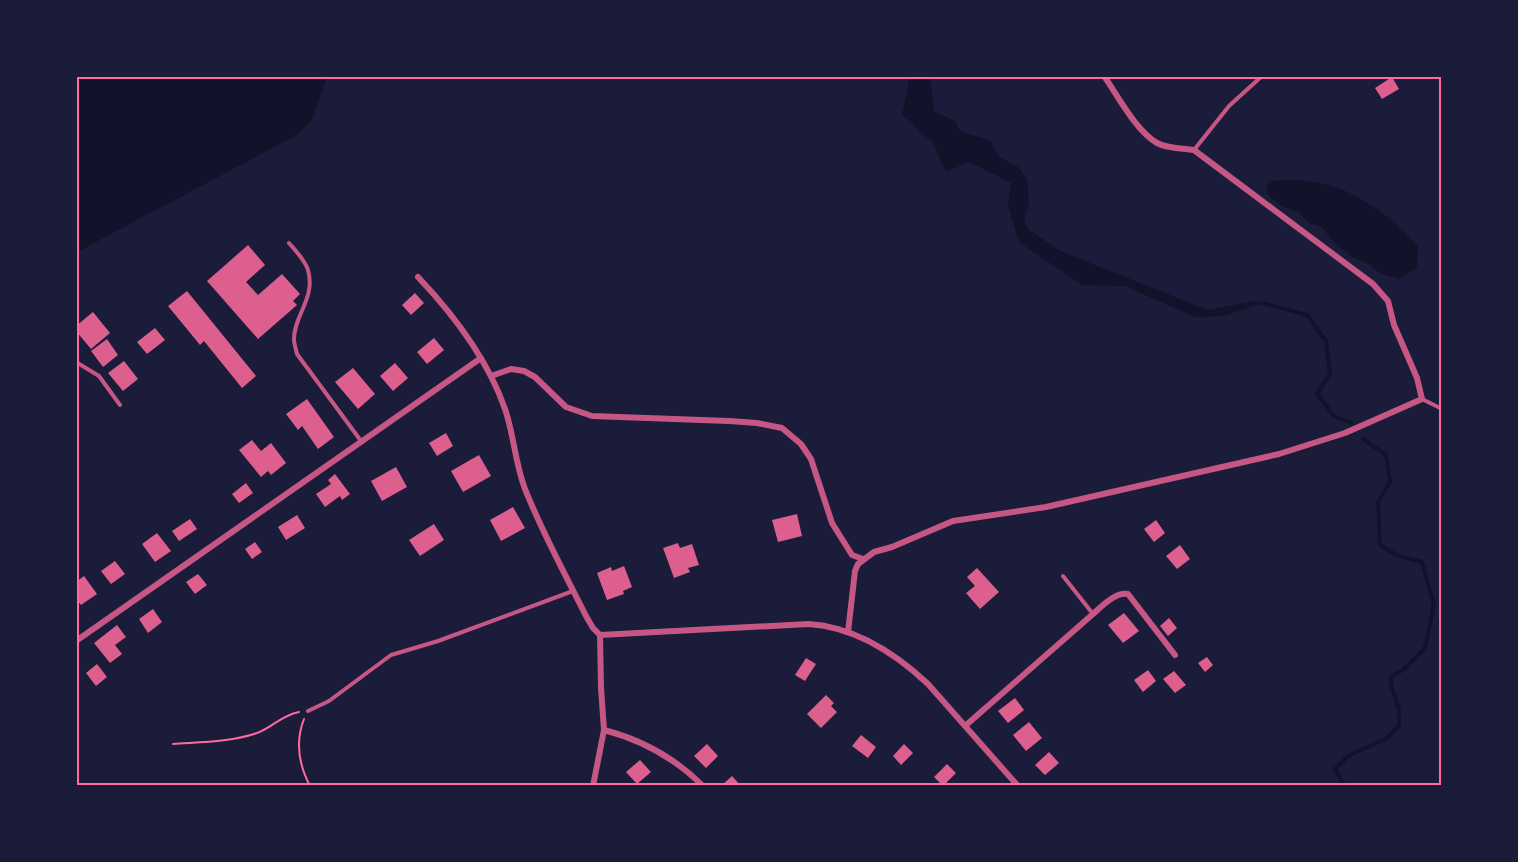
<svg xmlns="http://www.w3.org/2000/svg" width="1518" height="862" viewBox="0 0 1518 862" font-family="'PT Sans Narrow',sans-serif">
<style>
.water{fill:#12122b}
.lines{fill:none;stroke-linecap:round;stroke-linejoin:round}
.stream{stroke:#12122b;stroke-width:4}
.building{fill:#dd5f8e}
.path{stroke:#ff6b9d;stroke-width:2}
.service{stroke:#c65784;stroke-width:4}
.minor{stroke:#c65784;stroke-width:6}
.neatline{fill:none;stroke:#ff6b9d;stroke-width:2}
</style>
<rect width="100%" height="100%" fill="#1b1b3a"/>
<path class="water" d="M77 76H327V77L312 120 297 135 77 252Z
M910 77H930L934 111 955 121 961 132 990 140 999 157 1018 167 1027 179 1029 203 1024 219 1028 229 1060 251 1207 310 1254 301 1262 303 1224 316 1195 317 1125 286 1082 285 1019 242 1008 205 1011 183 969 162 946 172 933 143 902 115Z
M1271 181C1283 181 1296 179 1308 181 1352 186 1389 214 1418 246L1417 267 1400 279 1380 273 1368 264 1350 256 1332 240 1322 227 1309 223 1299 212 1283 207 1268 195 1266 186Z"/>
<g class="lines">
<path class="stream" d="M1262 303 1307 315 1326 341 1330 373 1317 394 1334 416 1352 423
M1344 786 1335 769 1348 756 1387 738 1399 726V709L1391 686 1392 676 1404 669 1425 648 1434 605 1422 562 1398 556 1380 545 1378 502 1390 482 1386 455 1363 439"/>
</g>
<path class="building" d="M1392 77 1399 89 1382 99 1375 88Z
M248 245 265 265 246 282 258 295 282 274 300 294 293 301 297 305 258 339 207 281Z
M187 291 256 376 242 388 204 341 200 345 168 306Z
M415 293 424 303 411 315 402 305Z
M93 312 110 333 91 349 76 331V326Z
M155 328 165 340 147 354 137 342Z
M434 338 444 350 427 364 417 352Z
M107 339 118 355 103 367 91 351Z
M124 361 138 379 123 391 108 373Z
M395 363 408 378 393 391 380 376Z
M353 368 375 394 358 409 335 382Z
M307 399 334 437 318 449 302 426 298 430 286 414Z
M446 433 453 446 437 456 429 443Z
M252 440 261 451 271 443 286 463 271 475 268 471 261 477 239 450Z
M479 455 491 476 463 492 451 471Z
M396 467 407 487 382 501 371 481Z
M335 474 350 494 342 500 340 496 325 507 316 494 331 484 328 480Z
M246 483 253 493 239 503 232 494Z
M513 507 525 528 501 541 490 520Z
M797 514 802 536 778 542 772 520Z
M297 515 305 528 286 540 278 527Z
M190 519 197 529 179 541 172 531Z
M1156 520 1165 533 1154 542 1144 529Z
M434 524 444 540 420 556 409 540Z
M157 533 171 551 155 562 142 544Z
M255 542 262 552 252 559 245 549Z
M678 543 680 548 692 544 699 565 688 568 690 572 674 578 663 548Z
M1180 545 1190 559 1177 569 1166 556Z
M115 561 125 574 111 584 101 571Z
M624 566 632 587 623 591 624 594 607 600 597 573 611 567 612 571Z
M977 568 999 592 980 609 966 593 975 586 967 577Z
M198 574 207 585 195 594 186 582Z
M84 576 97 594 81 605 76 599V582Z
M153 609 162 622 148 633 139 619Z
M1124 613 1139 631 1123 643 1108 625Z
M1169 618 1177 628 1168 636 1160 626Z
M117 625 126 637 115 645 122 654 110 663 94 643Z
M1207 657 1213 665 1205 672 1198 663Z
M806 658 816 664 805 681 795 675Z
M97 664 107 677 96 686 86 673Z
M1148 670 1156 681 1143 692 1134 680Z
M1174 671 1186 685 1175 693 1163 679Z
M826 695 834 703 831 706 837 712 821 728 807 714Z
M1015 698 1024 710 1008 723 998 711Z
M1029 722 1042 738 1026 751 1013 735Z
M861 735 876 747 868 758 852 746Z
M707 744 718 756 706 768 694 756Z
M904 744 913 753 901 765 893 756Z
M1049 752 1059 763 1045 775 1035 765Z
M640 760 651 772 637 784 626 772Z
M947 764 956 773 943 786 934 777Z
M732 776 741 786H721Z"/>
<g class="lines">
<path class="path" d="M304 719C295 742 299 765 310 786
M173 744C200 742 231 742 257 733 273 727 280 716 299 712"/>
<path class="service" d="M1194 150 1229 106 1262 76
M289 243C295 250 305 260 308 270 316 298 294 315 294 339 294 344 296 349 297 354L361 441
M76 362 99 376 120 405
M1422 399 1442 409
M1063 576 1093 614
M308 711 329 701 391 655 438 641 573 591"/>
<path class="minor" d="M418 277C454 315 488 360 505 409 514 435 515 463 525 489 542 532 565 574 586 616L593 628 600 635 601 688 604 730 593 786
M491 376 511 369 524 371 535 377 566 407 592 416 729 421 757 423 782 428 801 444 811 459 832 523 852 555 863 559
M848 632 855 571 858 564 874 552 892 547 953 521 1046 507 1279 454 1345 433 1422 399 1417 378 1394 325 1388 301 1373 284 1194 150C1182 148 1168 149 1157 143 1136 131 1118 96 1104 76
M600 635 809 624C854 627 895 653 928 684L1018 786
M76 641 481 358
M965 726 1093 614C1102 606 1115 592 1128 594L1175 655
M604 730C642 740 675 758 703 786"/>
</g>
<rect width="1518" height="862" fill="none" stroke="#1b1b3a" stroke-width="156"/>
<rect x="78" y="78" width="1362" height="706" class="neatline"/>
</svg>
